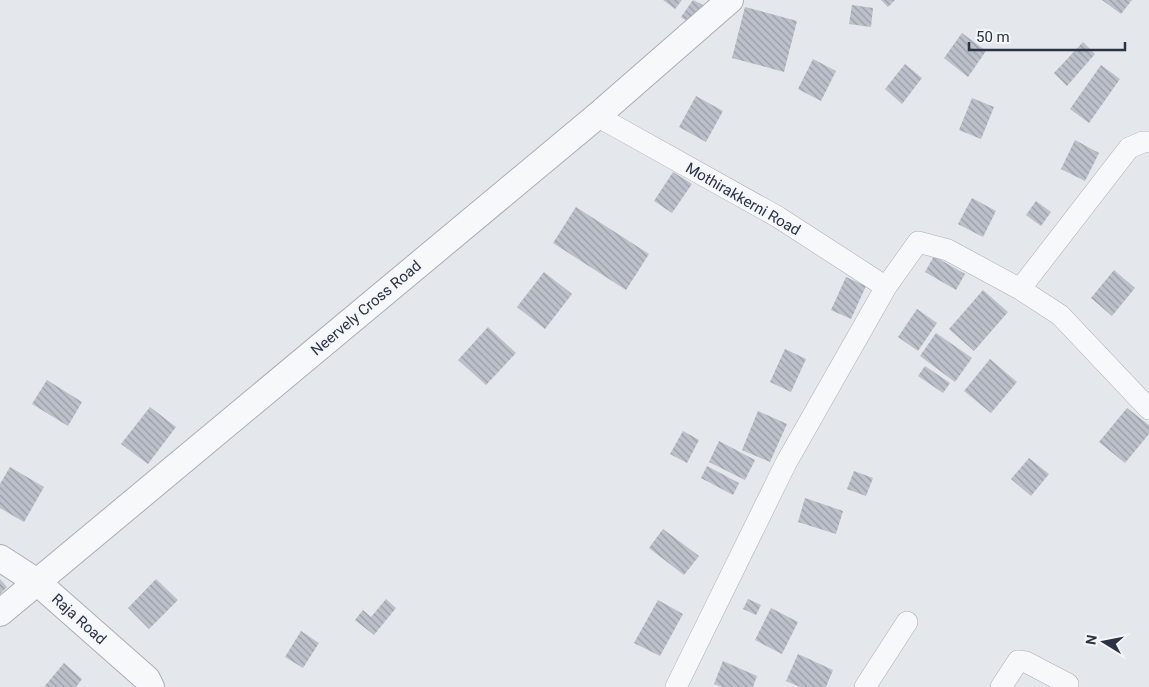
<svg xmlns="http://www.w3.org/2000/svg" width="1149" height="687" viewBox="0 0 1149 687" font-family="Roboto,sans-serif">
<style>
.building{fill:url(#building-back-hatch)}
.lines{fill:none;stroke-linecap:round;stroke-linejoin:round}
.minor-casing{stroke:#a9aeb7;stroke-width:22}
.tertiary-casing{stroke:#a9aeb7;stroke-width:28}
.minor{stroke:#f7f8fa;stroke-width:21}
.tertiary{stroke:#f7f8fa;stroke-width:26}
.labels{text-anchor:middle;stroke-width:4;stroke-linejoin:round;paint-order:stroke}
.street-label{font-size:15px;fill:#2b3445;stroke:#f4f6f9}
</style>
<defs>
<pattern id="building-back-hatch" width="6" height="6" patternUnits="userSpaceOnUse" patternTransform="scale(1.25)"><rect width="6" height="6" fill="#bbc0ca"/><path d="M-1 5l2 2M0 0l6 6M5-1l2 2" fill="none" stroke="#989da6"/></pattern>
</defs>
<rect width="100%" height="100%" fill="#e4e7ec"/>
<path class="building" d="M663 0H682L675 9Z
M693 0 703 5 690 23 681 17Z
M881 0H895L888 7Z
M1102 0H1132L1121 14Z
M852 5 873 8 871 27 849 24Z
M745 7 797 21 784 72 732 58Z
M962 33 986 51 968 77 944 58Z
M1083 42 1095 54 1067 86 1054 73Z
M813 59 836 71 821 101 798 89Z
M905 64 922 78 902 104 885 89Z
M1101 65 1120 79 1089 123 1070 109Z
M696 96 723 111 706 142 679 127Z
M972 98 994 107 981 139 959 130Z
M1075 140 1099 153 1085 181 1061 169Z
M673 172 692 184 672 213 654 201Z
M972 198 996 211 983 237 958 224Z
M1036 201 1051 212 1041 226 1026 215Z
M576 207 649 254 626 290 553 243Z
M934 256 965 274 956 290 925 272Z
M1114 270 1135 288 1112 316 1091 298Z
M544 272 572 294 545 329 517 307Z
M846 277 866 286 851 319 831 310Z
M983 290 1008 312 974 351 949 329Z
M917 309 937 323 918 351 898 337Z
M488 327 516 353 486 385 458 360Z
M936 333 972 358 955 382 920 356Z
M785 349 806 359 791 392 770 382Z
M990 359 1017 382 991 413 964 391Z
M925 366 950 383 943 393 918 376Z
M47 380 82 402 68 426 32 404Z
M150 407 176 427 148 464 121 444Z
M1127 408 1149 425V434L1125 463 1099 442Z
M758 411 787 424 770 462 742 450Z
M683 431 699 440 687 463 670 454Z
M719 441 755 460 745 480 709 462Z
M1029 458 1049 474 1031 496 1011 479Z
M707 466 739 483 733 495 701 478Z
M10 467 44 487 24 522 0 508V484Z
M854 471 873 478 866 496 847 489Z
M805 498 843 511 836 534 798 522Z
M663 529 699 556 684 575 649 548Z
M0 579 7 587 0 594Z
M156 579 178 600 149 629 128 608Z
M386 599 396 608 374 635 355 620 363 610 371 617Z
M748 599 761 605 756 615 743 609Z
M658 600 683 614 660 656 634 643Z
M771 608 798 622 782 654 755 640Z
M301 631 319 643 303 668 285 657Z
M798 654 833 670 826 687H800L786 681Z
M723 661 757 676 753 687H722L714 684Z
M64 663 82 679 76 687H44Z"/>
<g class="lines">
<g class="minor-casing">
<path id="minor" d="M597 116 778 217 886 287
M1020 289 1129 148 1143 142H1149
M676 687 786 463 886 287 918 242 948 250 1020 289 1060 315 1149 409
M865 687 907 622
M1001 687 1018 661 1026 662 1068 684"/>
</g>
<g class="tertiary-casing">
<path id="tertiary" d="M0 558 37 582 147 679 151 687
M0 613 597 116 730 0"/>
</g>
<use href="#minor" class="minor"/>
<use href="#tertiary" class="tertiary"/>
</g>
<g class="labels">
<g class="street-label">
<text transform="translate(743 199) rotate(30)" y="5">Mothirakkerni Road</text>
<text transform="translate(366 308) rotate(-40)" y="5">Neervely Cross Road</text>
<text transform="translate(79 619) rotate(42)" y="5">Raja Road</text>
</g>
</g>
<g transform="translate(1104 642) rotate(280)" stroke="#f4f6f9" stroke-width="4" paint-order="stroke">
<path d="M0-4L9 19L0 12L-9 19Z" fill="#2b3445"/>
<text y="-8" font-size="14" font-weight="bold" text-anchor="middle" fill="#2b3445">N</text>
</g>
<path d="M969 42v8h156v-8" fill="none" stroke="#2b3445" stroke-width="2.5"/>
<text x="976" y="42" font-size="15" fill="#2b3445" stroke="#f4f6f9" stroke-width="4" paint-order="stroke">50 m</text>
</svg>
